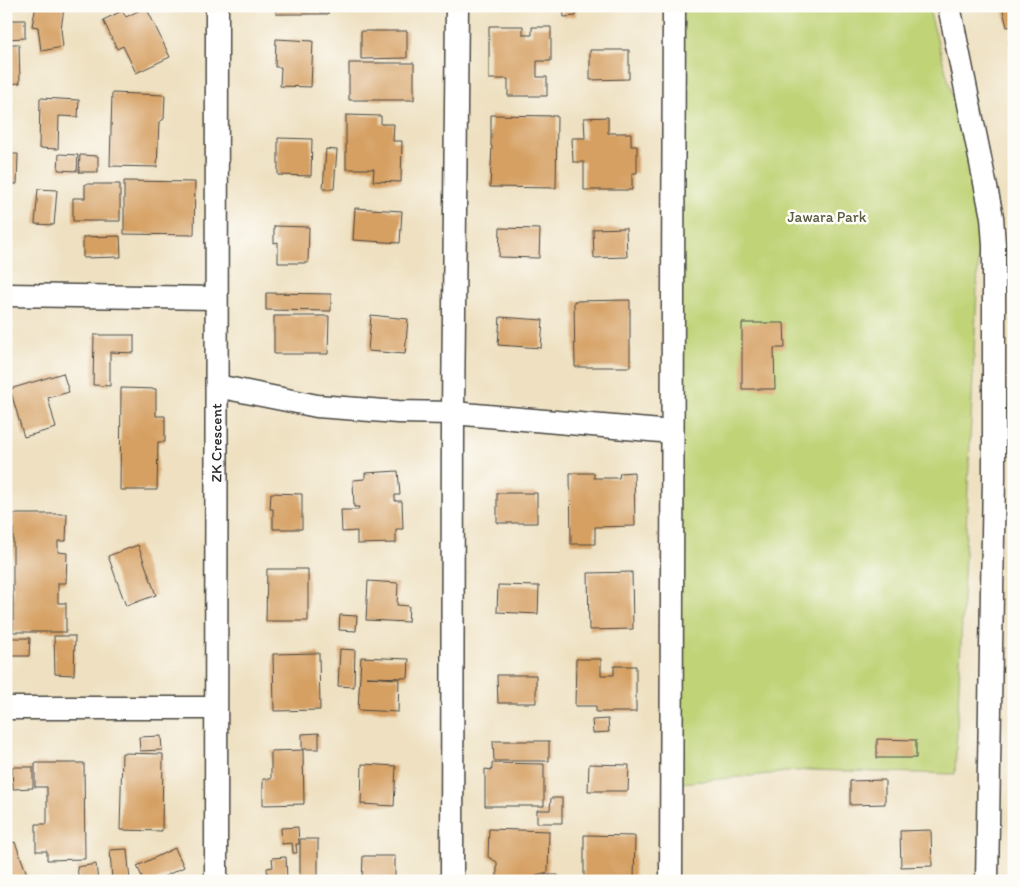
<svg xmlns="http://www.w3.org/2000/svg" width="1020" height="887" viewBox="0 0 1020 887" font-family="Itim,sans-serif">
<style>
.green{fill:#c0d377;stroke:#767f51}
.building{fill:#d6a064}
.lines{fill:none;stroke-linecap:round;stroke-linejoin:round}
.street-casing{stroke:#484641;stroke-width:25}
.street{stroke:#fff;stroke-width:22}
.labels{text-anchor:middle;stroke-width:5;stroke-linejoin:round;paint-order:stroke}
.park-label{font-size:15px;fill:#585d42;stroke:#fdfcf7}
.street-label{font-size:15px;fill:#2b2b2b;stroke:#fdfcf7}
</style>
<rect width="100%" height="100%" fill="#fdfcf7"/>
<filter id="ink" filterUnits="userSpaceOnUse"><feTurbulence type="fractalNoise" baseFrequency=".02" numOctaves="2"/><feDisplacementMap in="SourceGraphic" scale="10" xChannelSelector="R" yChannelSelector="G"/><feConvolveMatrix kernelMatrix="1 2 1 2 8 2 1 2 1" color-interpolation-filters="sRGB"/></filter>
<filter id="wash" filterUnits="userSpaceOnUse"><feTurbulence type="fractalNoise" baseFrequency=".0096" numOctaves="4" result="noise"/><feDisplacementMap in="SourceGraphic" scale="20" xChannelSelector="R" yChannelSelector="G"/><feGaussianBlur stdDeviation="1.12" result="paint"/><feColorMatrix in="noise" values="0 0 0 0 0 0 0 0 0 0 0 0 0 0 0 0 0 1.4 0 .05"/><feComposite in="paint" operator="in"/></filter>
<g filter="url(#wash)">
<rect width="100%" height="100%" fill="#eee0c0"/>
<path class="green" d="M677 6H928L981 200 955 774 807 770 673 784Z"/>
<g id="blocks">
<path class="building" d="M36 6 64 8 61 29 63 47 41 51 38 27 32 26Z
M276 6H328V14H276Z
M563 6H575L576 16 564 17Z
M1002 6H1014V26L1007 27Z
M146 7 170 57 136 73 123 46 117 49 103 20 122 11 126 17Z
M6 20H25V38L6 39Z
M489 26H523V35H532V27H551V61H537V77H547V96H508V79H489Z
M361 31H407V58L361 59Z
M276 39 313 41 311 87 280 86 281 67H275Z
M1014 40V55H1013L1009 41Z
M6 44H19L20 83 6 84Z
M590 50H629V79L590 80Z
M349 63H414V100H349Z
M112 93 165 95 164 119 159 122 157 167 110 166Z
M40 98 79 100 78 117 59 116 58 149 39 148Z
M346 115 381 116V124H394L393 141H402L401 182 373 181 374 169H346Z
M491 115 557 116 556 188 490 187 492 146H491Z
M608 117V133H631V146H637V173H632V190H584V162H573L572 138H585L584 118Z
M278 138 312 139 311 176 278 175Z
M326 149 337 150 334 189H323Z
M6 154H18L17 184H6Z
M59 154 78 155 77 171 58 170Z
M80 155 98 156V172H79Z
M124 181 195 182 194 235 124 234Z
M85 184H120V221H73V198H85Z
M38 189 57 190 54 225 35 224Z
M355 208 402 211 400 243 353 240Z
M274 226 309 227 308 263H278V242L274 243Z
M500 228 540 229 539 258 499 257Z
M626 228 627 257 594 258 593 229Z
M120 236 121 257 83 258V237Z
M266 293 331 294V311L266 310Z
M630 300V367H575L574 301Z
M371 315 408 319 405 354 368 351Z
M274 316H329L328 354H274Z
M500 317 543 320 541 348 498 345Z
M742 323H784L785 348H774L775 389H742Z
M94 335H134V353L110 352V386L93 385Z
M63 373 69 392 48 398 56 428 24 437 10 389Z
M121 388 156 389V416H165V442H158L157 490H120Z
M398 471 400 495H395V501H402L403 529H396V543L357 544V531L342 532 341 510H358L359 507H354L353 480 365 479V473Z
M634 472 635 526 595 527V544H571L570 473H594V478H619L620 473Z
M271 493 302 494V529H273V509H270Z
M497 493H537V523H497Z
M13 514H67L66 541H58V552L67 553 66 583H58V603H66V632H13Z
M138 545 156 595 126 606 108 556Z
M267 569H308V621H266Z
M632 572 633 629 589 630 588 573Z
M368 581 398 583 397 605 409 606 408 622 366 620Z
M498 585 539 586 538 614 497 612Z
M340 615 357 616 356 631 339 630Z
M54 636H75L74 675 55 674Z
M10 638H30L29 656H10Z
M340 649 355 650 354 687 338 686Z
M319 653 320 710 274 711 273 654Z
M361 657 409 659 408 678 366 677 399 679 398 712 358 710Z
M576 659H601V675H614V666H636V712H596V706H575Z
M497 675H536V703H498Z
M608 719 609 732 593 733 592 720Z
M319 733V749H302V734Z
M161 736 162 750 140 751 139 737Z
M877 739 916 740V758H877Z
M493 741H549V761H494Z
M303 750 304 804 263 805V779H271V751Z
M122 753 163 754 162 831 120 830Z
M35 763H84L85 859 47 860V851H36V824H47V787H35Z
M492 763 544 764V806H485V769L492 770Z
M362 764 396 766 394 806 361 804Z
M589 764 629 765 628 791H588Z
M12 767H33V788L13 789Z
M885 780V804L850 805V781Z
M551 798H562V823H537V810H550Z
M298 827 299 844H296L297 853H293L292 843 282 844 281 828Z
M489 829 549 831 548 872 536 875V881L497 879V862L488 857Z
M931 830 932 866 901 867 900 831Z
M584 835 635 836 634 881H584Z
M300 839H318V881H300Z
M15 842 28 877 17 881H6V845Z
M175 848 184 867 155 881H144L137 866Z
M127 849 130 881H112L110 850Z
M363 856H395V881H362Z
M286 857 287 881H268L267 868 273 867 272 858Z
M96 864 98 881H79L77 867Z
M544 875H558V881H545Z"/>
</g>
</g>
<g filter="url(#ink)">
<use href="#blocks" fill-opacity="0" stroke="#484641" stroke-width="1"/>
<g class="lines">
<g class="street-casing">
<g id="street">
<path d="M949 6 992 217 994 245V477L987 881"/>
<path d="M6 295 216 298"/>
<path d="M217 386 317 406 398 412 453 413 672 432"/>
<path d="M6 708H215"/>
<path id="s1" d="M216 881 217 6"/>
<path d="M452 881 453 413 457 6"/>
<path d="M671 881 674 6"/>
</g>
</g>
<use href="#street" class="street"/>
</g>
</g>
<g class="labels">
<g class="park-label">
<text x="827" y="222">Jawara Park</text>
</g>
<g class="street-label">
<text dy="5" stroke="none"><textPath href="#s1" startOffset="438">ZK Crescent</textPath></text>
</g>
</g>
<rect width="1020" height="887" fill="none" stroke="#fdfcf7" stroke-width="25"/>
</svg>
